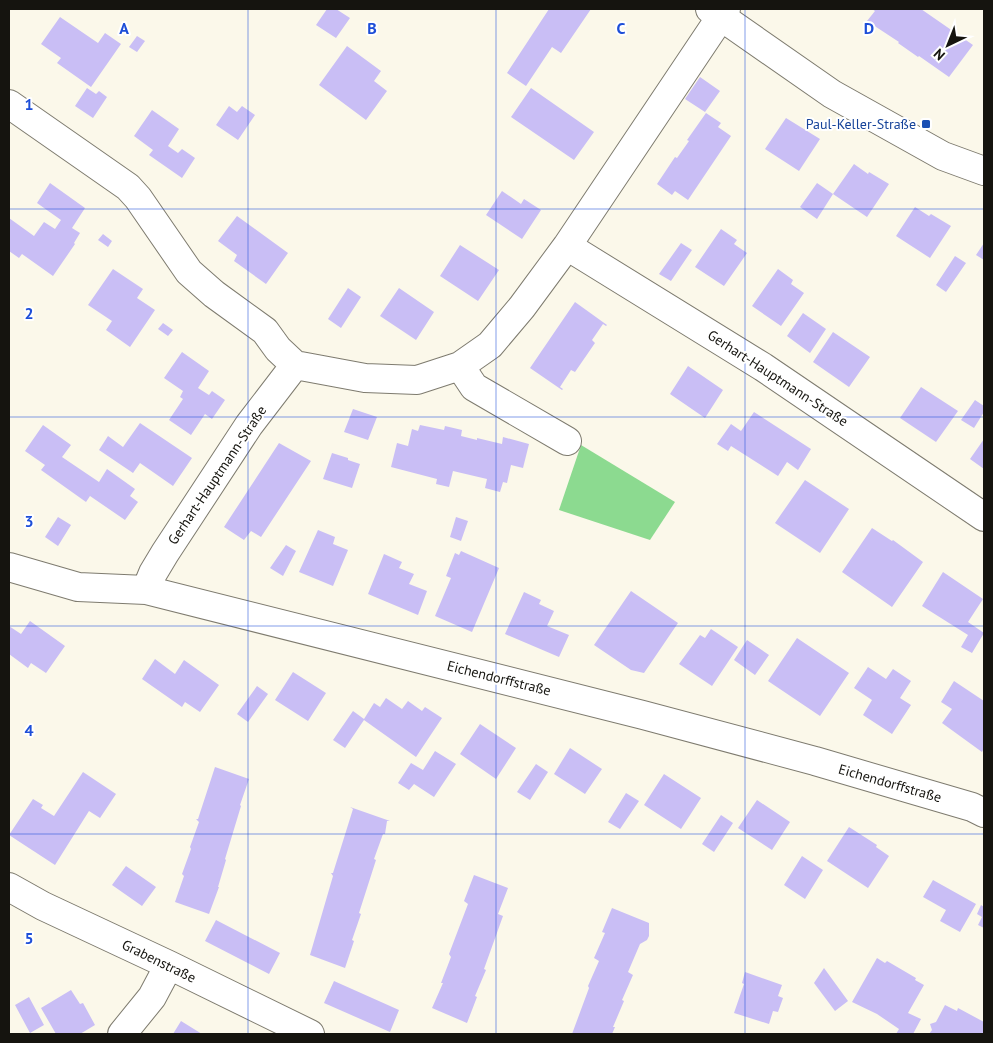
<svg xmlns="http://www.w3.org/2000/svg" width="993" height="1043" viewBox="0 0 993 1043" font-family="'PT Sans',sans-serif">
<style>
.green{fill:#8cda90}
.building{fill:#c9bef5}
.lines{fill:none;stroke-linecap:round;stroke-linejoin:round}
.minor-casing{stroke:#7e7b6f;stroke-width:30}
.minor{stroke:#fff;stroke-width:28}
.grid{fill:none;stroke:#1d4ed8;stroke-width:1;stroke-opacity:0.55}
.transit-dot{fill:#1a4fb4;stroke:#fff;stroke-width:2}
.labels{text-anchor:middle;stroke-width:4;stroke-linejoin:round;paint-order:stroke}
.transit-label{font-size:14px;fill:#164399;stroke:#fff;text-anchor:end}
.street-label{font-size:14px;fill:#15140f;stroke:#fff}
.grid-label{font-size:16px;text-anchor:middle;font-weight:bold;fill:#1d4ed8;stroke:#fff;stroke-width:4;stroke-linejoin:round;paint-order:stroke}
</style>
<rect width="100%" height="100%" fill="#fbf8ea"/>
<path class="green" d="M581 445 675 502 650 540 559 510Z"/>
<path class="building" d="M327 9H336L350 18 336 38 316 25Z
M549 9H591L561 53 552 47 526 86 507 73Z
M872 9H921L973 45 949 77 919 56 918 57 898 43 899 42 867 21 875 11Z
M60 17 98 43 105 33 121 44 91 87 57 63 61 58 41 44Z
M137 36 145 41 137 52 129 47Z
M347 46 381 71 374 81 387 91 366 120 319 85Z
M700 77 720 91 705 112 685 99Z
M87 88 96 94 99 91 107 97 93 118 75 106Z
M531 88 594 132 574 160 511 117Z
M229 106 237 112 242 106 255 115 238 140 216 125Z
M152 110 179 129 168 146 178 153 182 149 195 158 182 178 149 155 153 150 134 136Z
M706 113 721 123 718 127 731 136 688 200 675 191 672 195 657 184 675 157 677 158 689 141 687 140Z
M786 118 820 139 799 171 765 149Z
M854 164 868 174 869 172 889 184 867 217 833 194Z
M50 183 85 208 72 228 80 233 74 243 75 244 53 276 22 254 19 258 9 251V218L34 236 44 222 55 229 61 220 37 203Z
M817 183 833 194 817 219 800 207Z
M502 191 521 204 524 199 541 210 522 239 486 215Z
M915 207 929 216 931 214 951 226 930 258 896 236Z
M237 216 288 253 266 284 234 261 237 255 218 241Z
M721 229 737 240 734 244 747 253 724 286 695 267Z
M103 234 112 241 108 247 98 240Z
M681 243 692 250 671 281 659 274Z
M984 243V260L976 255Z
M460 245 499 270 478 301 440 276Z
M955 256 966 263 946 292 936 285Z
M113 269 143 289 137 298 155 310 130 347 106 330 112 321 88 305Z
M778 269 793 280 791 284 804 293 781 326 752 306Z
M348 288 361 297 341 328 328 319Z
M399 288 434 312 416 340 380 316Z
M575 302 607 325 606 326 603 324 592 340 595 343 575 372 571 370 560 387 563 389 562 390 530 368Z
M803 313 826 329 810 353 787 336Z
M163 323 173 330 168 336 158 329Z
M833 332 870 357 849 387 813 362Z
M182 352 209 371 198 388 209 395 212 391 225 400 212 419 205 414 191 435 169 420 183 399 180 397 183 391 164 378Z
M688 366 723 390 705 418 670 394Z
M921 387 958 411 936 442 900 418Z
M975 400 984 406V412L974 428 961 420Z
M353 409 377 417 368 440 344 432Z
M754 412 811 449 798 470 787 462 778 476 731 446 728 451 717 444 731 424 741 431Z
M140 423 192 458 173 486 140 463 133 473 99 450 108 436 123 447Z
M43 425 71 445 62 457 99 482 107 469 135 489 130 496 138 502 125 520 90 496 86 502 41 470 45 465 25 451Z
M420 425 444 430 445 426 462 430 461 436 477 440V438L502 444 503 437 529 444 523 468 511 465 507 483 503 482 500 492 485 488 487 479 453 471 449 487 436 484 437 479 391 467 397 443 408 446 412 429 418 431Z
M984 439V469L970 459Z
M279 443 311 461 261 537 251 531 244 540 224 527Z
M332 453 348 458V460L360 464 352 488 323 479Z
M805 480 849 509 820 553 775 523Z
M58 517 71 525 58 546 45 537Z
M456 517 468 521 461 541 450 537Z
M872 528 892 541 893 540 923 562 892 607 842 572Z
M318 530 335 537 333 544 348 550 333 586 299 572Z
M286 545 296 551 283 576 270 568Z
M461 551 499 568 472 632 435 616 451 578 446 576 455 553 459 555Z
M384 554 402 562 399 568 414 574 409 584 427 591 418 615 368 594Z
M943 572 983 599 968 622 984 633 972 653 961 647 968 635 922 606Z
M631 591 678 623 644 673 631 670 594 645Z
M524 592 541 600 539 604 554 611 547 626 569 635 559 657 505 634Z
M30 621 65 646 46 673 31 663 28 668 9 654V626L21 634Z
M711 629 738 647 712 686 679 664 700 635 705 638Z
M797 638 849 673 820 716 768 681Z
M747 640 769 655 755 675 734 660Z
M155 659 175 674 184 660 219 685 200 712 185 702 182 707 142 679Z
M868 667 886 679 893 669 911 681 900 698 911 705 892 734 863 715 872 700 854 688Z
M293 672 326 693 308 721 275 700Z
M954 681 984 701V748L982 752 942 723 952 709 941 702Z
M257 686 268 694 248 722 237 714Z
M386 698 402 709 408 701 422 711 425 707 442 718 416 757 364 720 345 748 333 740 353 711 364 719 374 703 380 707Z
M480 724 516 748 496 779 460 754Z
M570 748 602 769 585 794 554 774Z
M435 751 456 764 434 797 414 784 409 790 398 783 411 763 423 770Z
M536 764 548 772 530 800 517 792Z
M215 767 249 779 240 805 241 806 225 859 226 860 218 887H219L209 914 175 902 184 876 182 874 191 849 190 847 199 822 196 819H198Z
M83 772 116 794 100 818 89 811 55 865 9 835 33 799 43 805 41 808 54 816Z
M664 774 701 798 681 829 644 805Z
M626 793 639 801 620 829 608 822Z
M757 800 790 822 772 850 738 828Z
M350 807 390 821H387L385 834H383L374 859 376 860 359 913 361 914 352 940 354 941 345 968 310 955 333 876 331 873H333L353 809Z
M721 815 733 823 714 852 702 844Z
M849 827 877 845 876 847 889 856 868 888 827 861Z
M802 856 823 870 805 899 784 885Z
M126 866 156 887 142 906 112 885Z
M474 875 508 888 498 914 503 916 484 969 486 970 475 996 477 997 467 1023 432 1008 443 983H441L451 957 449 954 468 904 464 901Z
M933 880 976 904 960 932 940 921 946 910 923 897Z
M981 905 984 907V928L978 925 982 917 977 914Z
M612 908 649 923V936L647 940 640 944 628 972 633 975 622 1000 624 1001 613 1027H615L612 1034H572L589 988 588 986 599 961 594 958 605 933 602 932Z
M216 920 280 953 269 974 205 941Z
M877 958 885 963 887 961 916 978 915 980 924 985 908 1013 921 1019 913 1034H896L899 1029 877 1014 852 1002Z
M824 968 848 1001 835 1011 814 983Z
M745 972 782 985 778 996 783 998 778 1012 773 1011 769 1024 734 1013 744 984 742 983Z
M334 981 399 1010 390 1032 324 1003Z
M71 990 80 1004 83 1003 95 1025 80 1034H56L41 1008Z
M29 997 44 1025 30 1033 15 1005Z
M945 1005 957 1011 958 1008 984 1022 983 1027 984 1034H929L932 1030 930 1024 936 1022Z
M181 1021 202 1034H173Z"/>
<g class="lines">
<g class="minor-casing">
<path id="minor" d="M710 9 832 94 943 156 984 171
M9 104 128 187 138 198 189 272 214 294 265 331 278 349 295 365 365 378 417 380 460 366 490 345 522 307 567 246 726 9
M567 246 763 367 984 517
M460 366 474 387 567 441
M9 567 78 587 146 590 643 715 815 761 972 807 984 813
M146 590 153 573 165 553 249 425 295 365
M9 887 43 906 169 965 310 1034
M122 1034 152 997 169 965"/>
</g>
<use href="#minor" class="minor"/>
</g>
<path class="grid" d="M248 9V1034M496 9V1034M745 9V1034M9 209H984M9 417H984M9 626H984M9 834H984"/>
<rect class="transit-dot" x="921" y="119" width="10" height="10" rx="2.5"/>
<g class="labels">
<g class="transit-label">
<text x="916" y="129">Paul-Keller-Straße</text>
</g>
<g class="street-label">
<text transform="translate(778 378) rotate(33)" y="5">Gerhart-Hauptmann-Straße</text>
<text transform="translate(217 475) rotate(-56)" y="5">Gerhart-Hauptmann-Straße</text>
<text transform="translate(499 678) rotate(14)" y="5">Eichendorffstraße</text>
<text transform="translate(890 783) rotate(16)" y="5">Eichendorffstraße</text>
<text transform="translate(159 961) rotate(26)" y="5">Grabenstraße</text>
</g>
</g>
<g class="grid-label">
<text x="124" y="34">A</text>
<text x="372" y="34">B</text>
<text x="621" y="34">C</text>
<text x="869" y="34">D</text>
<text x="29" y="110">1</text>
<text x="29" y="319">2</text>
<text x="29" y="527">3</text>
<text x="29" y="736">4</text>
<text x="29" y="944">5</text>
</g>
<rect width="993" height="1043" fill="none" stroke="#15140f" stroke-width="20"/>
<g transform="translate(948 45) rotate(223)" stroke="#ffffff" stroke-width="4" paint-order="stroke">
<path d="M0-4L9 19L0 12L-9 19Z" fill="#15140f"/>
<text y="-8" font-size="14" font-weight="bold" text-anchor="middle" fill="#15140f">N</text>
</g>
</svg>
